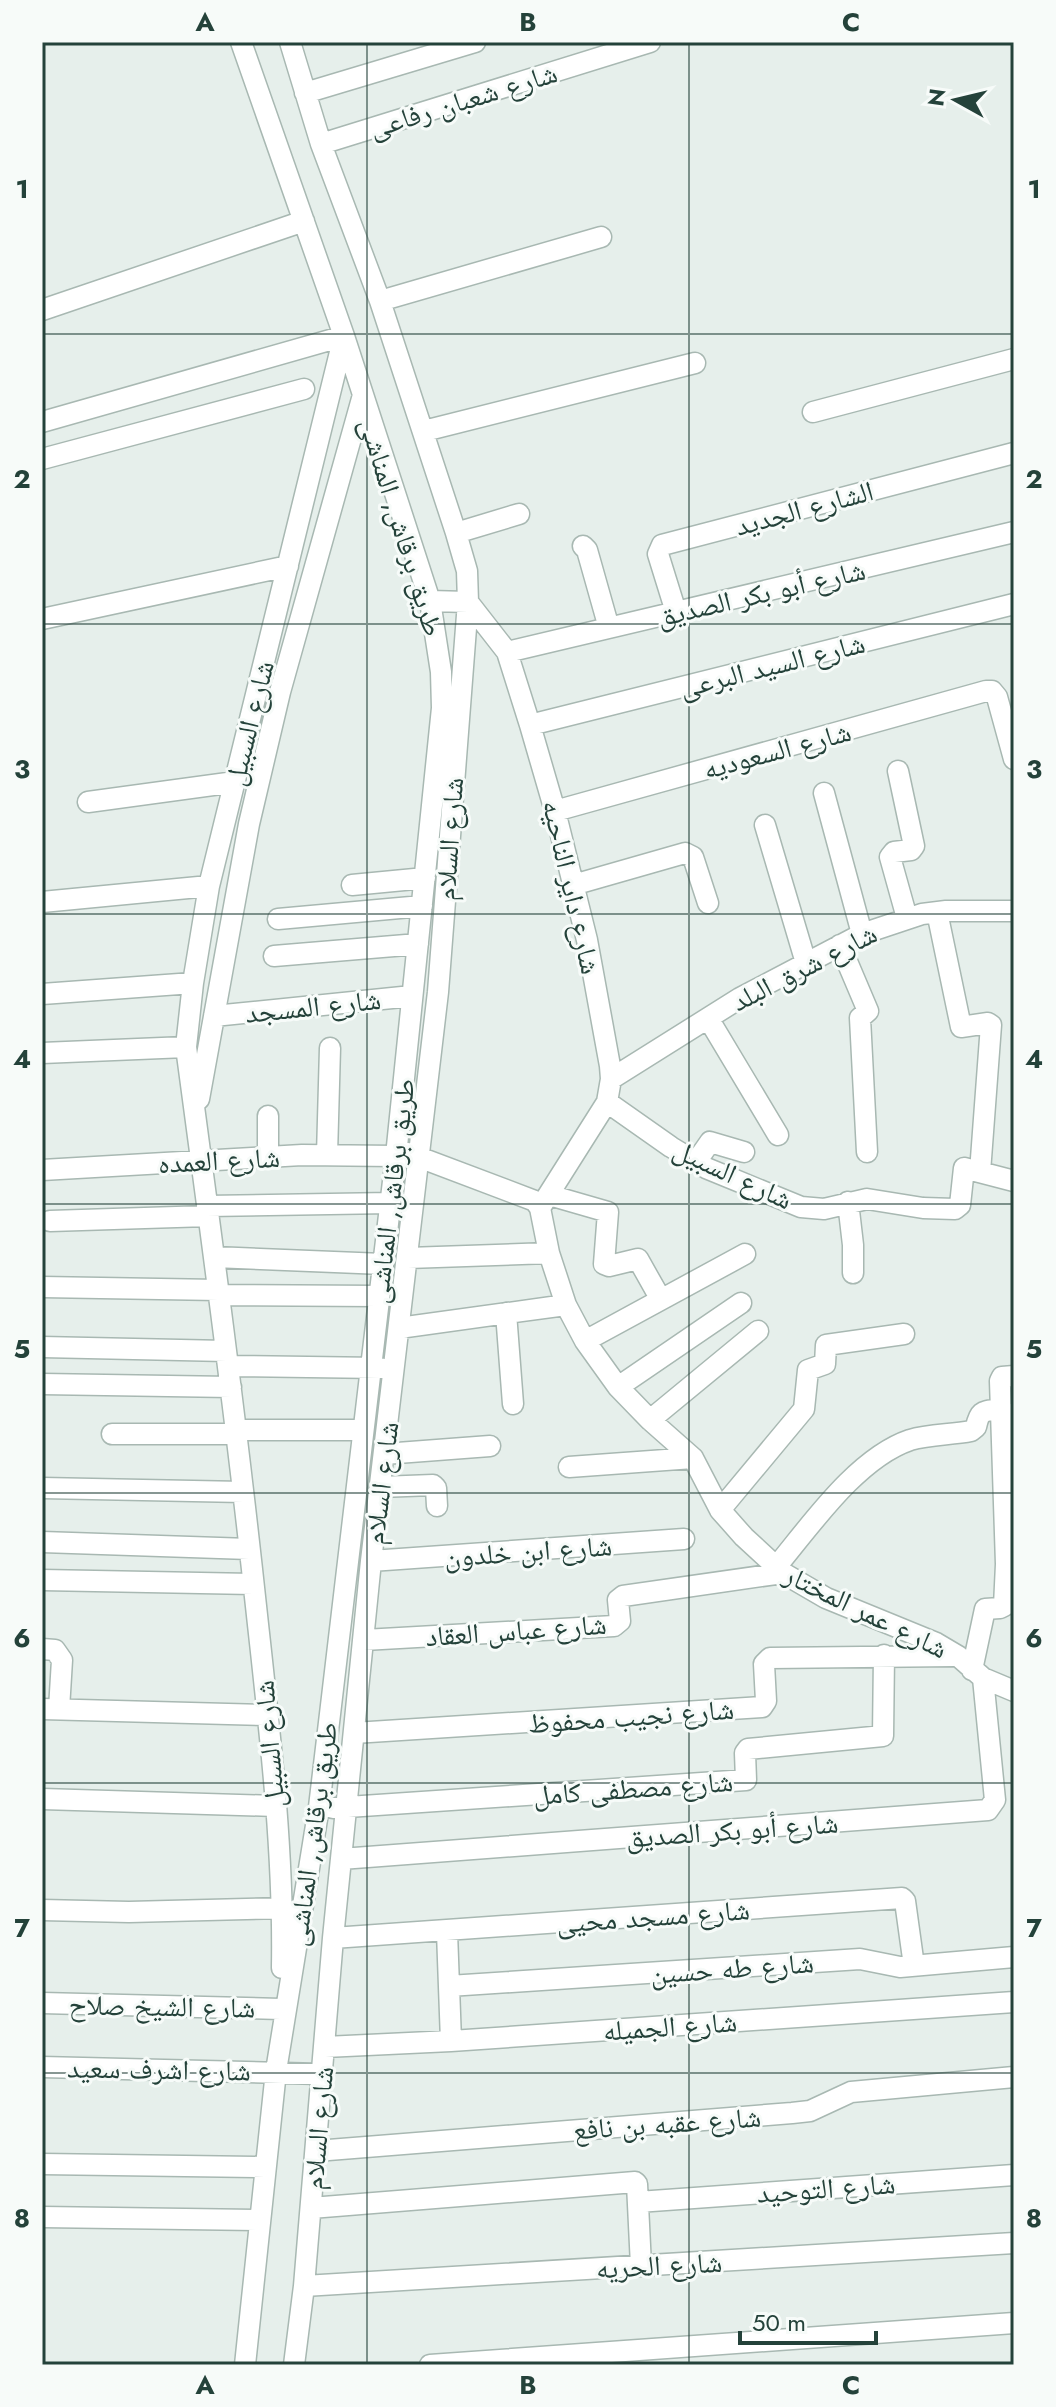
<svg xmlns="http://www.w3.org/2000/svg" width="1056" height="2407" viewBox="0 0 1056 2407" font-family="Jost,'Noto Naskh Arabic',sans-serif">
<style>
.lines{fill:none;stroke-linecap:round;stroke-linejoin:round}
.minor-casing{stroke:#a8b8b2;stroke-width:23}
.minor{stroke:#fff;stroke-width:20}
.grid{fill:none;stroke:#24423a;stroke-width:2;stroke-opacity:0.55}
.labels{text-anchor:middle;stroke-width:6;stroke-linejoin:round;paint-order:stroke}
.street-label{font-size:28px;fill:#24423a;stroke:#f7fbf9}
.neatline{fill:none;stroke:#24423a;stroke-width:3}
.grid-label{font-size:26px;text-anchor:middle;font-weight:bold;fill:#24423a}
</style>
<rect width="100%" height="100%" fill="#e6efeb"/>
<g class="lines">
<g class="minor-casing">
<path id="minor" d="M241 42 344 336 430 601 441 672 442 708 396 1156 319 1807 276 2071 245 2365
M290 42 321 144 380 301 456 533 467 571 468 602 438 992 371 1561 333 1938 304 2286 294 2365
M305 93 475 42
M321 144 650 42
M380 301 601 237
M42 310 304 221
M813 412 1014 359
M42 422 344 336 209 886 193 983 186 1047C211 1233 236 1419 256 1606 269 1726 284 1848 282 1968
M424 431 695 363
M42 459 304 389
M456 533 519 514
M583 546 587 550 609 628
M430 601 468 602 507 652 530 725 555 811 587 940 610 1066 611 1079 607 1102 540 1208
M676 612 658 554 662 545 1014 453
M42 619 288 566
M507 652 1014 532
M530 725 1014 604
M898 771 914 846 911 850 894 852 890 857 907 918
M824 793 862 934
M88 802 235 782
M555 811 986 691H992L997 697 1014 759
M765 825 806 963
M352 885 425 878
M573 885 685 853 693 857 708 903
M42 902 209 886
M937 912 961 1027 988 1023 991 1025 980 1172
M278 919 422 906
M840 945 868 1011 860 1018 867 1152
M274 956 418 944
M42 994 193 983
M214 1016 412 996
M708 1018 778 1135
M42 1053 186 1047
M611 1079 740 998 862 934 922 914 946 911H1014
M199 1099 249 824 280 692 363 395
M607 1102 671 1147 706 1168 801 1207 824 1209 867 1199 923 1208 955 1209 960 1205 964 1168 1014 1181
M268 1116V1157
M408 1153 535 1201 540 1208 549 1253 566 1305 585 1341 618 1387 650 1420 693 1458 720 1510 744 1537 783 1573 826 1598 936 1643 958 1656 983 1678 1014 1691
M327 1155 330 1048
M696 1162 710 1142 744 1152
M42 1170 302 1155 396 1156
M549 1195 608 1212 604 1264 609 1266 638 1259 660 1298
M848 1202 853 1245V1273
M207 1206 390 1203
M50 1221 208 1216
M214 1257 383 1264
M408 1258 549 1253
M42 1287 218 1290
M219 1295 379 1296
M506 1313 513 1404
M399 1328 566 1305
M585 1341 745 1254
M42 1347 226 1351
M228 1366 380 1368
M42 1384 231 1387
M618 1387 741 1303
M650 1420 758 1331
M236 1430H363
M112 1434H237
M384 1454 490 1446
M569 1467 693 1458
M380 1487 433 1485 436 1488 437 1506
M42 1488 243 1492
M720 1510 804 1409 808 1370 825 1364 826 1345 904 1334
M42 1542 249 1549
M371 1561 684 1539
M776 1567C811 1525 857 1458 910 1440 930 1434 951 1435 971 1431L976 1427C980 1408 984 1412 1002 1409
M42 1580 253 1584
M364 1640 614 1626 620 1621 618 1600 623 1596 783 1573
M42 1649 55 1650 62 1660 59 1709
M972 1670 985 1609 1000 1608 1004 1606 1006 1564 1000 1381 1002 1377 1014 1376
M42 1709 268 1715
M354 1733 762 1707 766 1701 764 1664 770 1658 954 1656
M42 1799 275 1806
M333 1808 746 1780 745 1753 748 1749 883 1736 884 1655
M341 1859 988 1810 995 1800 983 1678
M42 1910 129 1912 283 1908
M447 1932 451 2041
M333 1938 902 1898 905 1901 914 1966
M449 1986 860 1959 900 1967 1014 1957
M42 2003 281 2009
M325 2047 451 2041 1014 2002
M42 2067 322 2074
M316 2151 792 2113 810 2111 851 2092 1014 2077
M42 2164 265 2167
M638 2202 1014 2175
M311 2208 635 2182 637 2184 641 2266
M42 2217 259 2220
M304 2286 1014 2243
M430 2365 1014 2323"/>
</g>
<use href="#minor" class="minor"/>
</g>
<path class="grid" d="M367 42V2365M689 42V2365M42 334H1014M42 624H1014M42 914H1014M42 1204H1014M42 1493H1014M42 1783H1014M42 2073H1014"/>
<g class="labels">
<g class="street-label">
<text transform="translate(463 100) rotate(-17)" y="10">شارع شعبان رفاعى</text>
<text transform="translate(804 508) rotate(-15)" y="10">الشارع الجديد</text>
<text transform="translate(402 527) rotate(73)" y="10">طريق برقاش, المناشى</text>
<text transform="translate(761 593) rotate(-13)" y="10">شارع أبو بكر الصديق</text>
<text transform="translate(772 665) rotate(-14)" y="10">شارع السيد البرعى</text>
<text transform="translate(249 723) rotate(-76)" y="10">شارع السبيل</text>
<text transform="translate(777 750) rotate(-15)" y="10">شارع السعوديه</text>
<text transform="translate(449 839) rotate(-86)" y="10">شارع السلام</text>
<text transform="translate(572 887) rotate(77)" y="10">شارع داير الناحيه</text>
<text transform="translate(804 967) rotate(-27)" y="10">شارع شرق البلد</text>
<text transform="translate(313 1006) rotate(-6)" y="10">شارع المسجد</text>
<text transform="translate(219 1160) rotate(-3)" y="10">شارع العمده</text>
<text transform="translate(733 1174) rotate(25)" y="10">شارع السبيل</text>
<text transform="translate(391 1191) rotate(-83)" y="10">طريق برقاش, المناشى</text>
<text transform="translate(381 1483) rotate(-83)" y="10">شارع السلام</text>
<text transform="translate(528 1551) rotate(-4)" y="10">شارع ابن خلدون</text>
<text transform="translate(866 1611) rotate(26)" y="10">شارع عمر المختار</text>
<text transform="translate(516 1630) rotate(-4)" y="10">شارع عباس العقاد</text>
<text transform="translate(631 1716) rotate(-4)" y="10">شارع نجيب محفوظ</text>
<text transform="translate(269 1744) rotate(-95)" y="10">شارع السبيل</text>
<text transform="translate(633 1788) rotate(-4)" y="10">شارع مصطفى كامل</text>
<text transform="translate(732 1830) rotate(-4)" y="10">شارع أبو بكر الصديق</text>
<text transform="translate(312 1834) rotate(-82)" y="10">طريق برقاش, المناشى</text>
<text transform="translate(653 1916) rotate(-4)" y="10">شارع مسجد محيى</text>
<text transform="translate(732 1968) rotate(-4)" y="10">شارع طه حسين</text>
<text transform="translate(162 2006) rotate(1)" y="10">شارع الشيخ صلاح</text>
<text transform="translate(670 2026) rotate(-4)" y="10">شارع الجميله</text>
<text transform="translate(159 2069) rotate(1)" y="10">شارع اشرف سعيد</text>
<text transform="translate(667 2123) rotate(-4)" y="10">شارع عقبه بن نافع</text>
<text transform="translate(318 2128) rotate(-85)" y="10">شارع السلام</text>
<text transform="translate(826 2188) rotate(-4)" y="10">شارع التوحيد</text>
<text transform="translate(659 2265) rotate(-3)" y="10">شارع الحريه</text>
</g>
</g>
<rect width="1056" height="2407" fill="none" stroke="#f7fbf9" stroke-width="88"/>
<g transform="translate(956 100) rotate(278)" stroke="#f7fbf9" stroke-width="6" paint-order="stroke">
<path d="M0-6L14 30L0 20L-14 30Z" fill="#24423a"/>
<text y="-12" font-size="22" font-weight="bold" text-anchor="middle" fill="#24423a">N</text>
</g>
<path d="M740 2331v12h136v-12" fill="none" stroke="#24423a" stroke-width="4"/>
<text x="752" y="2331" font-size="24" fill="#24423a" stroke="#f7fbf9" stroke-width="6" paint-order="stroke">50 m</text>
<rect x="44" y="44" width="968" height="2319" class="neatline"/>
<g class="grid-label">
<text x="205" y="31">A</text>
<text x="528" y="31">B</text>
<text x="851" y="31">C</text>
<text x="22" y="198">1</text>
<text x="1034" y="198">1</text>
<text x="22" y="488">2</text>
<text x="1034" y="488">2</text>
<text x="22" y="778">3</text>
<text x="1034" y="778">3</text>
<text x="22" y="1068">4</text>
<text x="1034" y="1068">4</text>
<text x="22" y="1358">5</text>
<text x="1034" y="1358">5</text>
<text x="22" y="1647">6</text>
<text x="1034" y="1647">6</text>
<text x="22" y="1937">7</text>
<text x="1034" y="1937">7</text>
<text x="22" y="2227">8</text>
<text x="1034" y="2227">8</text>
<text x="205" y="2394">A</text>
<text x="528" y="2394">B</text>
<text x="851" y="2394">C</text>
</g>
</svg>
